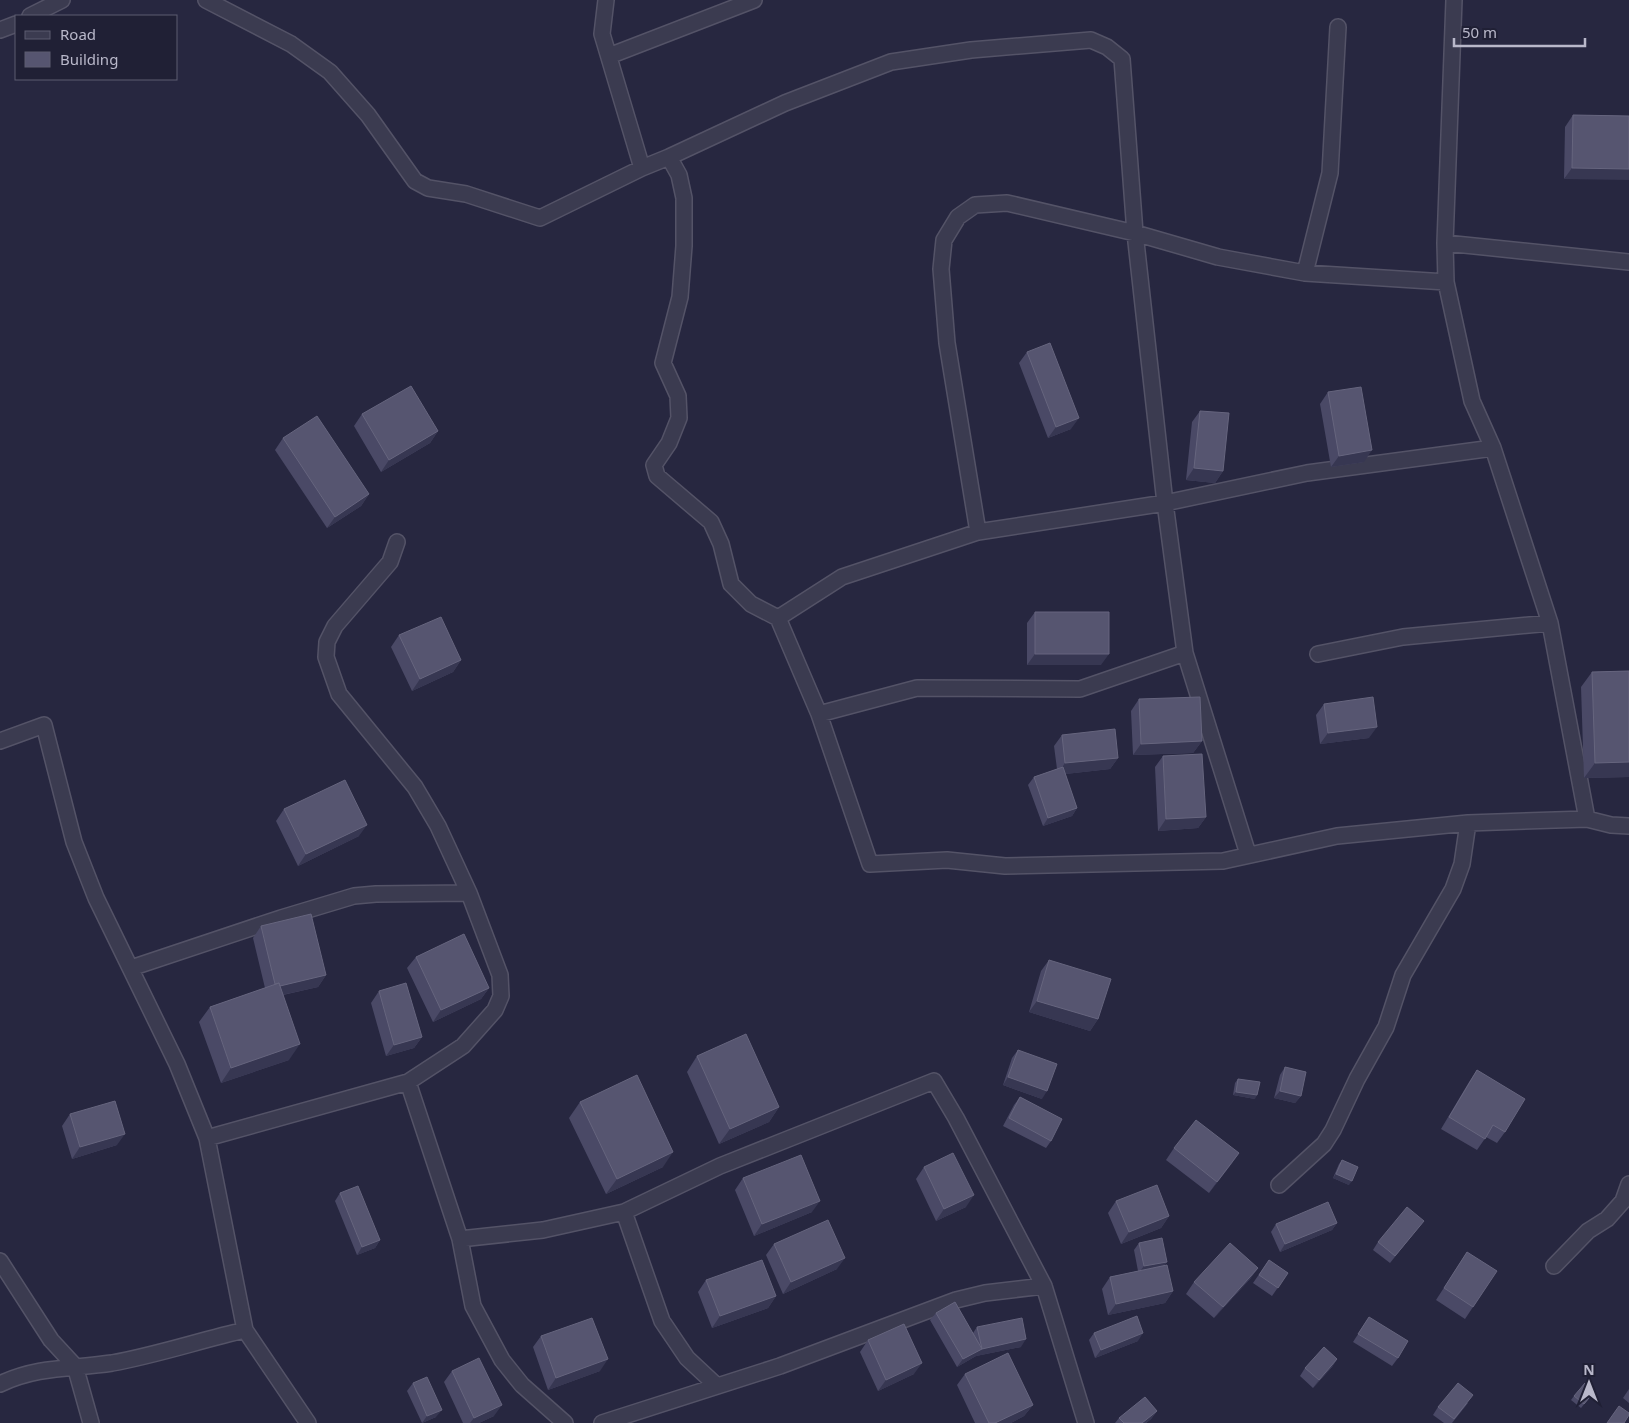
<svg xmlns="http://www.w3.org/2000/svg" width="1629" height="1423" viewBox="0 0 1629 1423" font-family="'Noto Sans',sans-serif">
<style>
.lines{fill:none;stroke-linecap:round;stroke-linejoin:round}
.minor-casing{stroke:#545367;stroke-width:18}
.minor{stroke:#3b3b50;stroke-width:15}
.wall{fill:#4a4966}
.shaded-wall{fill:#373752}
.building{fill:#565570;stroke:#66657e}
</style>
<rect width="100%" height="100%" fill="#272740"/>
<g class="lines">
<g class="minor-casing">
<path id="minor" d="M206 0 291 44 330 72 368 115 415 181 428 188 466 194 540 218 642 168 669 157 785 103 891 62 971 50 1091 40 1107 47 1122 59 1135 233 1165 503 1185 653 1248 854
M606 0 602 34 642 168
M1454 0 1445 243 1446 282 1472 401 1493 448 1550 623 1587 819 1611 825 1629 826
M30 16 62 0
M0 30 16 24
M609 56 754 0
M669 157 679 175 684 198V246L680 297 663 363 678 396 679 418 669 443 654 465 657 476 711 522 721 544 731 584 751 604 778 618 819 714 870 864 947 860 1005 866 1223 861 1337 836 1468 823 1587 819
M1445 243 1629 262
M1305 273 1330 173 1338 27
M978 532 947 343 941 269 944 240 958 217 975 205 1007 203 1135 233 1218 257 1305 273 1446 282
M778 618 842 577 978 532 1165 503 1307 473 1493 448
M1318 654 1403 637 1550 623
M819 714 917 688 1080 689 1185 653
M0 741 44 725 74 842 96 898 177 1064 207 1138 408 1082 463 1046 495 1010 501 996 500 975 469 893 438 826 415 787 339 694 326 657 327 642 335 626 390 562 397 542
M131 968 281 918 354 896 376 894 469 893
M408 1082 460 1239 473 1306 502 1360 522 1385 565 1423
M1279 1185 1324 1144 1333 1130 1357 1079 1386 1027 1403 975 1453 889 1462 864 1468 823
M624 1212 662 1321 687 1358 717 1386
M460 1239 543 1230 624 1212 720 1166 934 1081 956 1118 1044 1286
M0 1261 51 1340 75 1366 91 1423
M1554 1266 1588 1231 1607 1219 1623 1201 1629 1184
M245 1330 308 1423
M0 1384C38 1366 72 1369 112 1363 157 1355 201 1340 245 1330L207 1138
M602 1423 780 1366 956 1300 985 1293 1044 1286 1086 1423"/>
</g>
<use href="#minor" class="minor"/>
</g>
<path class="wall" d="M1573 115 1629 116 1564 179 1565 127Z
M1027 352 1071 429 1048 438 1019 363Z
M1328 392 1364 462 1331 467 1320 404Z
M1200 411 1223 471 1215 483 1186 480 1192 422Z
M362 414 438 431 430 443 381 472 354 426Z
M283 438 369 494 361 506 327 528 275 450Z
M1035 612 1101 665H1027V623Z
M399 635 461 660 453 672 412 691 391 647Z
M1629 671V777L1584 778 1581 687 1592 672Z
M1139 699 1202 741 1193 753 1133 755 1131 711Z
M1324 704 1369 738 1320 744 1316 715Z
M1062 735 1118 758 1110 769 1065 774 1077 808 1072 816 1043 826 1028 785 1034 777 1057 769 1054 746Z
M1163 756 1206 817 1198 828 1158 831 1155 767Z
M284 809 359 836 298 866 276 821Z
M261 926 326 975 318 987 283 995 289 1060 221 1083 199 1022 210 1007 265 988 253 938Z
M416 957 489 988 481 999 433 1022 407 968Z
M1049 960 1098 1019 1090 1031 1029 1012 1041 971Z
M379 991 422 1037 414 1048 386 1056 371 1003Z
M1018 1050 1042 1099 1003 1085 1012 1058Z
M697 1056 779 1107 769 1122 719 1144 687 1072Z
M1285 1067 1301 1096 1295 1103 1274 1098 1280 1075Z
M1477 1070 1505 1132 1497 1143 1486 1137 1477 1150 1441 1129 1469 1082Z
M1238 1079 1255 1099 1233 1095 1235 1083Z
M1020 1097 1051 1141 1046 1148 1003 1126 1014 1105Z
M580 1102 663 1167 606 1194 569 1118Z
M70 1114 117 1145 72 1159 62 1126Z
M1174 1148 1239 1153 1209 1193 1166 1160Z
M1342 1160 1349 1185 1333 1178 1339 1164Z
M924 1167 966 1207 936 1221 916 1179Z
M743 1178 812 1212 754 1236 735 1190Z
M340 1193 380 1240 375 1248 357 1255 335 1201Z
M1116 1201 1169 1216 1161 1228 1121 1244 1108 1213Z
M1337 1223 1332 1230 1280 1252 1271 1232 1276 1224Z
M1418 1228 1390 1263 1373 1250 1378 1242Z
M1139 1243 1167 1262 1164 1265 1173 1291 1165 1303 1108 1315 1102 1289 1110 1277 1138 1271 1134 1250Z
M774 1244 837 1269 783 1294 766 1255Z
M1467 1252 1473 1307 1465 1319 1436 1300Z
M1269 1260 1288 1273 1272 1296 1253 1283Z
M1258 1268 1250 1279 1214 1318 1186 1294 1194 1282Z
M706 1280 776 1296 768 1308 712 1328 698 1292Z
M936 1313 973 1333 977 1327 1021 1347 976 1356 957 1367 930 1320Z
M1369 1317 1398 1358 1392 1366 1353 1342Z
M1094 1333 1138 1341 1095 1358 1089 1340Z
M541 1336 600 1371 548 1390 533 1347Z
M868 1340 914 1374 878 1391 860 1352Z
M1337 1359 1332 1367 1313 1388 1300 1376 1305 1368Z
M452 1371 494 1416 479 1423H463L444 1382Z
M965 1374 1033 1405 1024 1416 1011 1423H975L957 1385Z
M413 1383 436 1417 422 1423 407 1391Z
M1629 1389V1403L1623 1398Z
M1594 1392 1581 1408 1571 1400 1574 1396Z
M1468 1403 1452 1423H1444L1433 1415 1438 1407Z
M1157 1411 1151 1419 1146 1423H1115L1119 1418Z"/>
<path class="shaded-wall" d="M1572 168 1629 169V180L1564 179Z
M1079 418 1071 429 1048 438 1056 427Z
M438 431 430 443 381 472 389 460Z
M1372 450 1364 462 1331 467 1339 456Z
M1194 468 1223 471 1215 483 1186 480Z
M369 494 361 506 327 528 335 517Z
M1035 654H1109L1101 665H1027Z
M461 660 453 672 412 691 420 679Z
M1377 727 1369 738 1320 744 1328 733Z
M1202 741 1193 753 1133 755 1141 744Z
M1118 758 1110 769 1057 775 1065 763Z
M1629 762V777L1584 778 1595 763Z
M1077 808 1072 816 1043 826 1048 818Z
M1206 817 1198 828 1158 831 1166 819Z
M367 825 359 836 298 866 306 854Z
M326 975 318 987 268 998 276 987Z
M489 988 481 999 433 1022 441 1010Z
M1037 1001 1098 1019 1090 1031 1029 1012Z
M422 1037 414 1048 386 1056 394 1045Z
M300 1044 289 1060 221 1083 231 1068Z
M1008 1077 1047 1091 1042 1099 1003 1085Z
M1280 1091 1301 1096 1295 1103 1274 1098Z
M1236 1092 1257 1095 1255 1099 1233 1095Z
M779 1107 769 1122 719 1144 730 1129Z
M125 1134 117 1145 72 1159 80 1147Z
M673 1152 663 1167 606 1194 617 1179Z
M1239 1153 1231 1165 1209 1193 1217 1182Z
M1336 1174 1352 1181 1349 1185 1333 1178Z
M974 1195 966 1207 936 1221 944 1209Z
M820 1201 812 1212 754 1236 762 1224Z
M1169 1216 1161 1228 1121 1244 1129 1232Z
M1337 1223 1332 1230 1280 1252 1285 1244Z
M380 1240 375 1248 357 1255 362 1247Z
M845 1258 837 1269 783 1294 791 1282Z
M1167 1262 1161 1269 1138 1274 1144 1266Z
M1258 1268 1250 1279 1214 1318 1223 1307Z
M1173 1291 1165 1303 1108 1315 1116 1304Z
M776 1296 768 1308 712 1328 720 1316Z
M1143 1333 1138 1341 1095 1358 1101 1350Z
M1026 1339 1021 1347 976 1356 957 1367 963 1359 982 1349Z
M608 1359 600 1371 548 1390 556 1378Z
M1337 1359 1332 1367 1313 1388 1319 1380Z
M922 1363 914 1374 878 1391 886 1380Z
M502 1405 494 1416 479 1423H470L474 1418Z
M1033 1405 1024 1416 1011 1423H995Z
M442 1410 436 1417 422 1423 427 1416Z
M1157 1411 1151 1419 1146 1423H1142Z"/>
<path class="building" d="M1573 115 1629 116V169L1572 168Z
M1050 343 1079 418 1056 427 1027 352Z
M411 386 438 431 389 460 362 414Z
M1361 387 1372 450 1339 456 1328 392Z
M1200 411 1229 413 1223 471 1194 468Z
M317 416 369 494 335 517 283 438Z
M1035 612H1109V654H1035Z
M441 617 461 660 420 679 399 635Z
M1629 671V762L1595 763 1592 672Z
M1200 697 1202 741 1141 744 1139 699Z
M1373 697 1377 727 1328 733 1324 704Z
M1115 729 1118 758 1065 763 1062 735Z
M1202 754 1206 817 1166 819 1163 756Z
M1063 767 1077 808 1048 818 1034 777Z
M345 780 367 825 306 854 284 809Z
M311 914 326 975 280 986 279 983 275 984 261 926Z
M464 934 489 988 441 1010 416 957Z
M1049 960 1111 979 1098 1019 1037 1001Z
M279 983 300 1044 231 1068 210 1007Z
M406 983 422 1037 394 1045 379 991Z
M746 1034 779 1107 730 1129 697 1056Z
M1018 1050 1057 1064 1047 1091 1008 1077Z
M1285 1067 1306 1072 1301 1096 1280 1091Z
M1477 1070 1525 1099 1505 1132 1493 1125 1485 1139 1449 1117Z
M637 1075 673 1152 617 1179 580 1102Z
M1238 1079 1260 1082 1257 1095 1236 1092Z
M1020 1097 1062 1119 1051 1141 1009 1118Z
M115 1101 125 1134 80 1147 70 1114Z
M1196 1120 1239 1153 1217 1182 1174 1148Z
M953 1153 974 1195 944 1209 924 1167Z
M801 1155 820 1201 762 1224 743 1178Z
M1342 1160 1358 1167 1352 1181 1336 1174Z
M1157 1185 1169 1216 1129 1232 1116 1201Z
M358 1186 380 1240 362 1247 340 1193Z
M1328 1202 1337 1223 1285 1244 1276 1224Z
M1407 1207 1424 1221 1395 1256 1378 1242Z
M828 1220 845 1258 791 1282 774 1244Z
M1162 1238 1167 1262 1144 1266 1139 1243Z
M1230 1243 1258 1268 1223 1307 1194 1282Z
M1467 1252 1497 1271 1473 1307 1444 1288Z
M762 1260 776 1296 720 1316 706 1280Z
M1269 1260 1288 1273 1278 1288 1259 1275Z
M1167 1265 1173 1291 1116 1304 1110 1277Z
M955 1302 982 1349 963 1359 936 1313Z
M1137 1316 1143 1333 1101 1350 1094 1333Z
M1369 1317 1408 1341 1398 1358 1358 1334Z
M592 1318 608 1359 556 1378 541 1336Z
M1022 1318 1026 1339 982 1349 977 1327Z
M904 1324 922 1363 886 1380 868 1340Z
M1324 1347 1337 1359 1319 1380 1305 1368Z
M1008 1353 1033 1405 995 1423H989L965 1374Z
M479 1358 502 1405 474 1418 452 1371Z
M427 1377 442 1410 427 1416 413 1383Z
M1458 1383 1473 1395 1454 1419 1438 1407Z
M1585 1383 1594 1392 1584 1404 1574 1396Z
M1145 1397 1157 1411 1142 1423H1124L1119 1418Z
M1619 1406 1629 1413V1415L1624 1423H1607Z"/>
<rect x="15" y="15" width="162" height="65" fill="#202035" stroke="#5d5d71"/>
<rect x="25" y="31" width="25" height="8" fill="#3b3b50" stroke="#5d5d71"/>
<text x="60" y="40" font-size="15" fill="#b9b8ca">Road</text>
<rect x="25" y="52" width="25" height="15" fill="#565570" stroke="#5d5d71"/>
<text x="60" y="65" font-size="15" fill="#b9b8ca">Building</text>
<g transform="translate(1589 1383)" stroke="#202035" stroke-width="4" paint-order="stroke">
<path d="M0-4L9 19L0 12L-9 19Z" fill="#b9b8ca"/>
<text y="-8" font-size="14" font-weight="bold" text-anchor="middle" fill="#b9b8ca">N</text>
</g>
<path d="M1454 38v8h131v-8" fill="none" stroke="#b9b8ca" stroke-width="2.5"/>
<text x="1462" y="38" font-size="15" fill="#b9b8ca" stroke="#202035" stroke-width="4" paint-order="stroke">50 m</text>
</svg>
